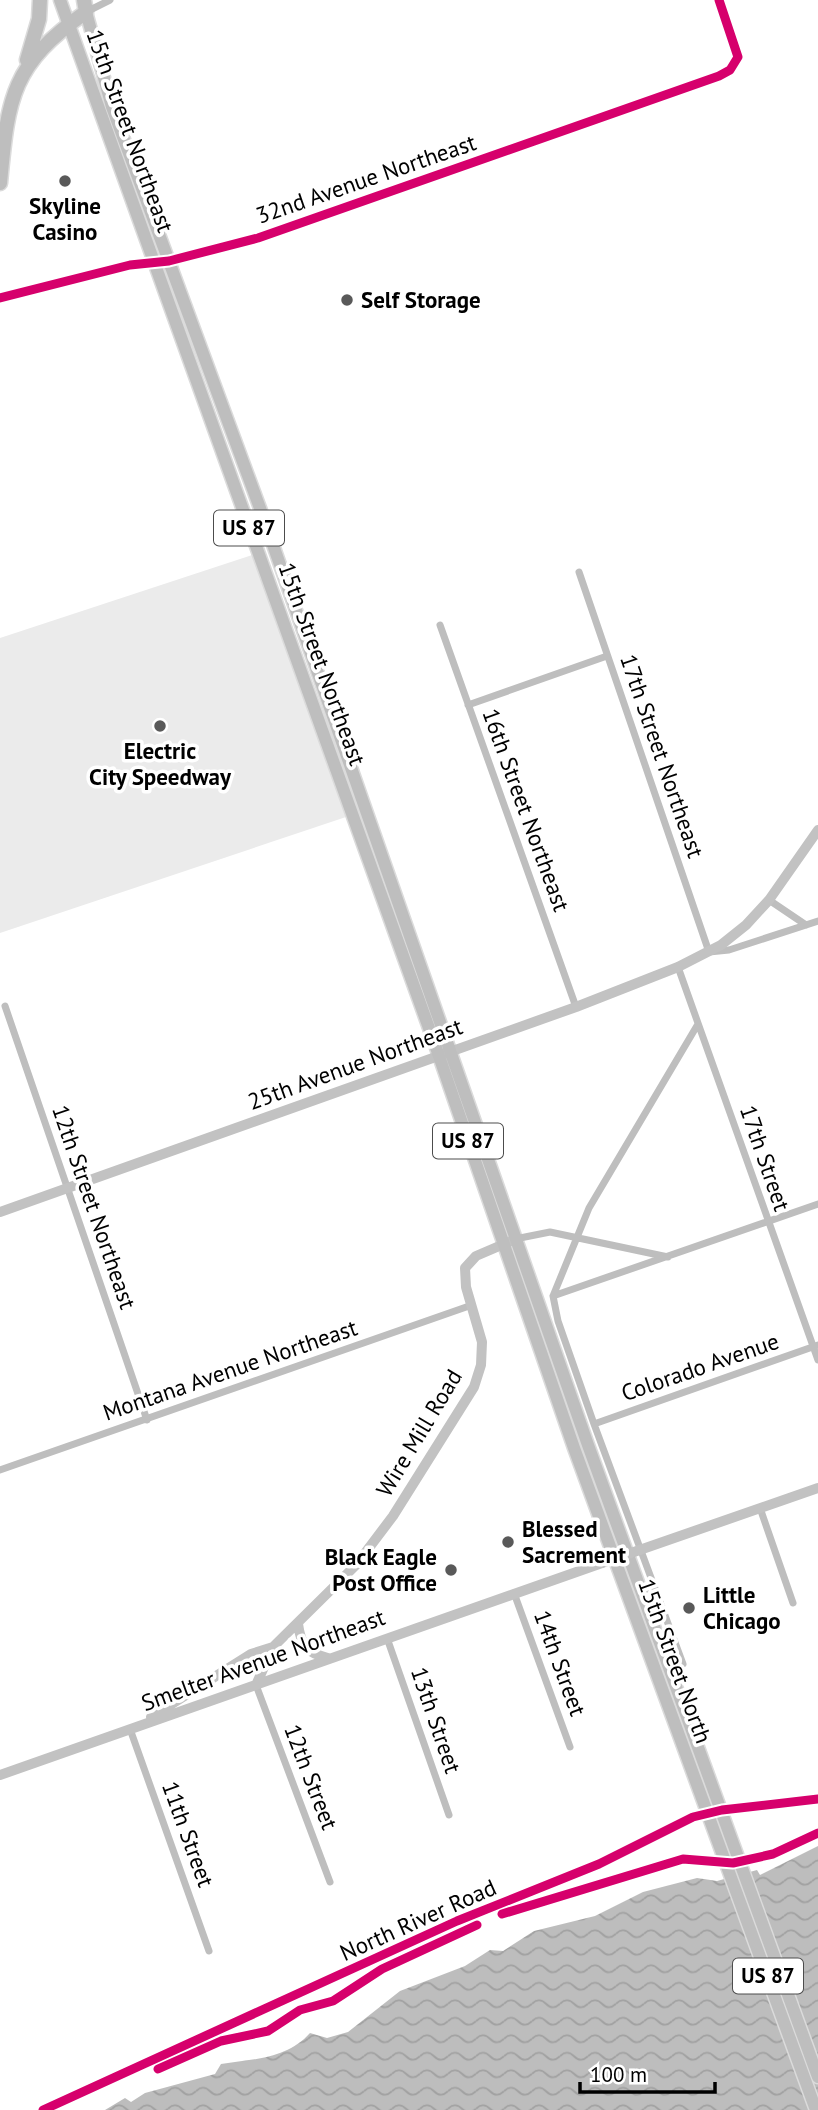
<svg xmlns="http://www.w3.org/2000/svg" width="818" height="2110" viewBox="0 0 818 2110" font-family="'PT Sans',sans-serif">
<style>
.pitch{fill:#ebebeb}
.water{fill:url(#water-waves)}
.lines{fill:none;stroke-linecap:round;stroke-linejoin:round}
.primary-casing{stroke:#dbdbdb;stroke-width:15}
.highway-casing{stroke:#dbdbdb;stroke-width:17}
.street{stroke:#bebebe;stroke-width:7}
.secondary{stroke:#c2c2c2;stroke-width:10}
.primary{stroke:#bebebe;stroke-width:12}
.highway{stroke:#bebebe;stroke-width:14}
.secondary-bridge{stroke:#c2c2c2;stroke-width:10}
.cycleway-casing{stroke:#fff;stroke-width:13}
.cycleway{stroke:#d6006c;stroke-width:9}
.poi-dot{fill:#595959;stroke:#fff;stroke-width:2.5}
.labels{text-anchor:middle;stroke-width:7;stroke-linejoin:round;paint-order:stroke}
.shield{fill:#fff;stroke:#4c4c4c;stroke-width:2}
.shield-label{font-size:21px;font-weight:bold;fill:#000}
.street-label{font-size:23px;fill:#000;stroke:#fff}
.poi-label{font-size:23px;font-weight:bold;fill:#000;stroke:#fff;text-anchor:start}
</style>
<defs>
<pattern id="water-waves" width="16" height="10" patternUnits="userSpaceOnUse" patternTransform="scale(1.75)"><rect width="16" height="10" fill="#bdbdbd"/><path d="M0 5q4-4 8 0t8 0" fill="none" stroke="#a1a1a1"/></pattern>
</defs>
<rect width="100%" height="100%" fill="#fff"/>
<path class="pitch" d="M258 553 352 815 0 933V638Z"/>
<path class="water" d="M818 1846V2110H105L125 2098 131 2102 145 2093 215 2074 221 2064C253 2059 287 2059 310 2033L327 2038 348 2032 400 1991 465 1966 490 1950 503 1951 534 1931 595 1916 643 1892 697 1878 717 1881 757 1870 760 1875Z"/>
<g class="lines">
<g class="primary-casing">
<path id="primary" d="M60 0 439 1056 574 1448 816 2110
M86 12 112 107 264 519 588 1445 818 2077"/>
</g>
<g class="highway-casing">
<path id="highway" d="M27 60 39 19 40 0
M0 183C8 96 12 64 86 12L84 0"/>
</g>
<path class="street" d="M86 12 110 0
M0 298 130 265 169 261 258 238 719 76 730 70 738 57 719 0
M579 572 709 952 729 950 818 921
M440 625 576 1007
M468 705 607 656
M769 900 806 925
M678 967 818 1360
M5 1006 147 1420
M515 1239 550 1232 668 1257
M553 1296 818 1204
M594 1424 818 1345
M0 1470 472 1305
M760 1508 793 1603
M514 1593 570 1747
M387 1638 449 1815
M683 1664 594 1424 558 1321 553 1296 589 1208 698 1024
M256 1685 330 1882
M130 1729 209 1951"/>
<path class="secondary" d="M0 1212 576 1007 678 967 721 945 746 925 769 900 818 830
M631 1553 818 1488
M298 1624C301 1646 307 1653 328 1658
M256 1685 273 1647 356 1565 393 1516 474 1387 481 1365 482 1342 466 1287 465 1268 476 1256 511 1241
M151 1717 251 1654 273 1647
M0 1775 602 1563
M43 2110 457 1921 599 1864 693 1817 722 1810 818 1799"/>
<use href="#primary" class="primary"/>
<use href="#highway" class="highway"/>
<path class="secondary-bridge" d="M602 1563 631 1553"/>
<g class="cycleway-casing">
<path id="cycleway" d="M0 298 130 265 169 261 258 238 719 76 730 70 738 57 719 0
M502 1914 683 1859 733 1863 773 1854 818 1833
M158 2069 221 2041 268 2031 300 2010 333 2001 382 1969 477 1925
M43 2110 457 1921 599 1864 693 1817 722 1810 818 1799"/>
</g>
<use href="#cycleway" class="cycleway"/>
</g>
<g class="poi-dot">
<circle cx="65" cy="181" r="7"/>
<circle cx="347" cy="300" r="7"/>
<circle cx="160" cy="726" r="7"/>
<circle cx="508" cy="1542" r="7"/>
<circle cx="451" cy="1570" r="7"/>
<circle cx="689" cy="1608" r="7"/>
</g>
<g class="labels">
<g class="shield">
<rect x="214" y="510.5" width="70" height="35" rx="5"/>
<rect x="433" y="1123.5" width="70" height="35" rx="5"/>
<rect x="733" y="1958.5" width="70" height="35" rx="5"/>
</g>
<g class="shield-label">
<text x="249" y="535">US 87</text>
<text x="468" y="1148">US 87</text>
<text x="768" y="1983">US 87</text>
</g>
<g class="street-label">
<text transform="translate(130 131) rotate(70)" y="8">15th Street Northeast</text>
<text transform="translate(366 179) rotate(-19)" y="8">32nd Avenue Northeast</text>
<text transform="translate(322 664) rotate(70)" y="8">15th Street Northeast</text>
<text transform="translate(662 756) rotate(71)" y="8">17th Street Northeast</text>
<text transform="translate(526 810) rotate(70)" y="8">16th Street Northeast</text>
<text transform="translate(355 1064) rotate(-20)" y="8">25th Avenue Northeast</text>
<text transform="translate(765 1158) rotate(71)" y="8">17th Street</text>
<text transform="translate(94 1207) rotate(71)" y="8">12th Street Northeast</text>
<text transform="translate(700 1367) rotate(-19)" y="8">Colorado Avenue</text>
<text transform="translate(230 1370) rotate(-19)" y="8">Montana Avenue Northeast</text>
<text transform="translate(419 1433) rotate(-59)" y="8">Wire Mill Road</text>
<text transform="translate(263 1660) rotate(-20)" y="8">Smelter Avenue Northeast</text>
<text transform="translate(675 1661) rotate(70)" y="8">15th Street North</text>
<text transform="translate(560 1663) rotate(70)" y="8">14th Street</text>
<text transform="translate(436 1720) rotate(71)" y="8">13th Street</text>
<text transform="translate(311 1777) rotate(69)" y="8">12th Street</text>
<text transform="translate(188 1834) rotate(70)" y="8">11th Street</text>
<text transform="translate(418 1920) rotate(-24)" y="8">North River Road</text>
</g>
<g class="poi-label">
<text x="65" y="214" text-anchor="middle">Skyline<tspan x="65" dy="26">Casino</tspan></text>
<text x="361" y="308">Self Storage</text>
<text x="160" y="759" text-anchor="middle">Electric<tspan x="160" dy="26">City Speedway</tspan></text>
<text x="522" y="1537">Blessed<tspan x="522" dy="26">Sacrement</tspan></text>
<text x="437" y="1565" text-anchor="end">Black Eagle<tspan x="437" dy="26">Post Office</tspan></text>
<text x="703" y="1603">Little<tspan x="703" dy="26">Chicago</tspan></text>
</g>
</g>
<path d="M580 2082v10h135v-10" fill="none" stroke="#000000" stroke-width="3.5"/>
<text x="590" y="2082" font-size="21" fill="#000000" stroke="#ffffff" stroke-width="5" paint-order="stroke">100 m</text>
</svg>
